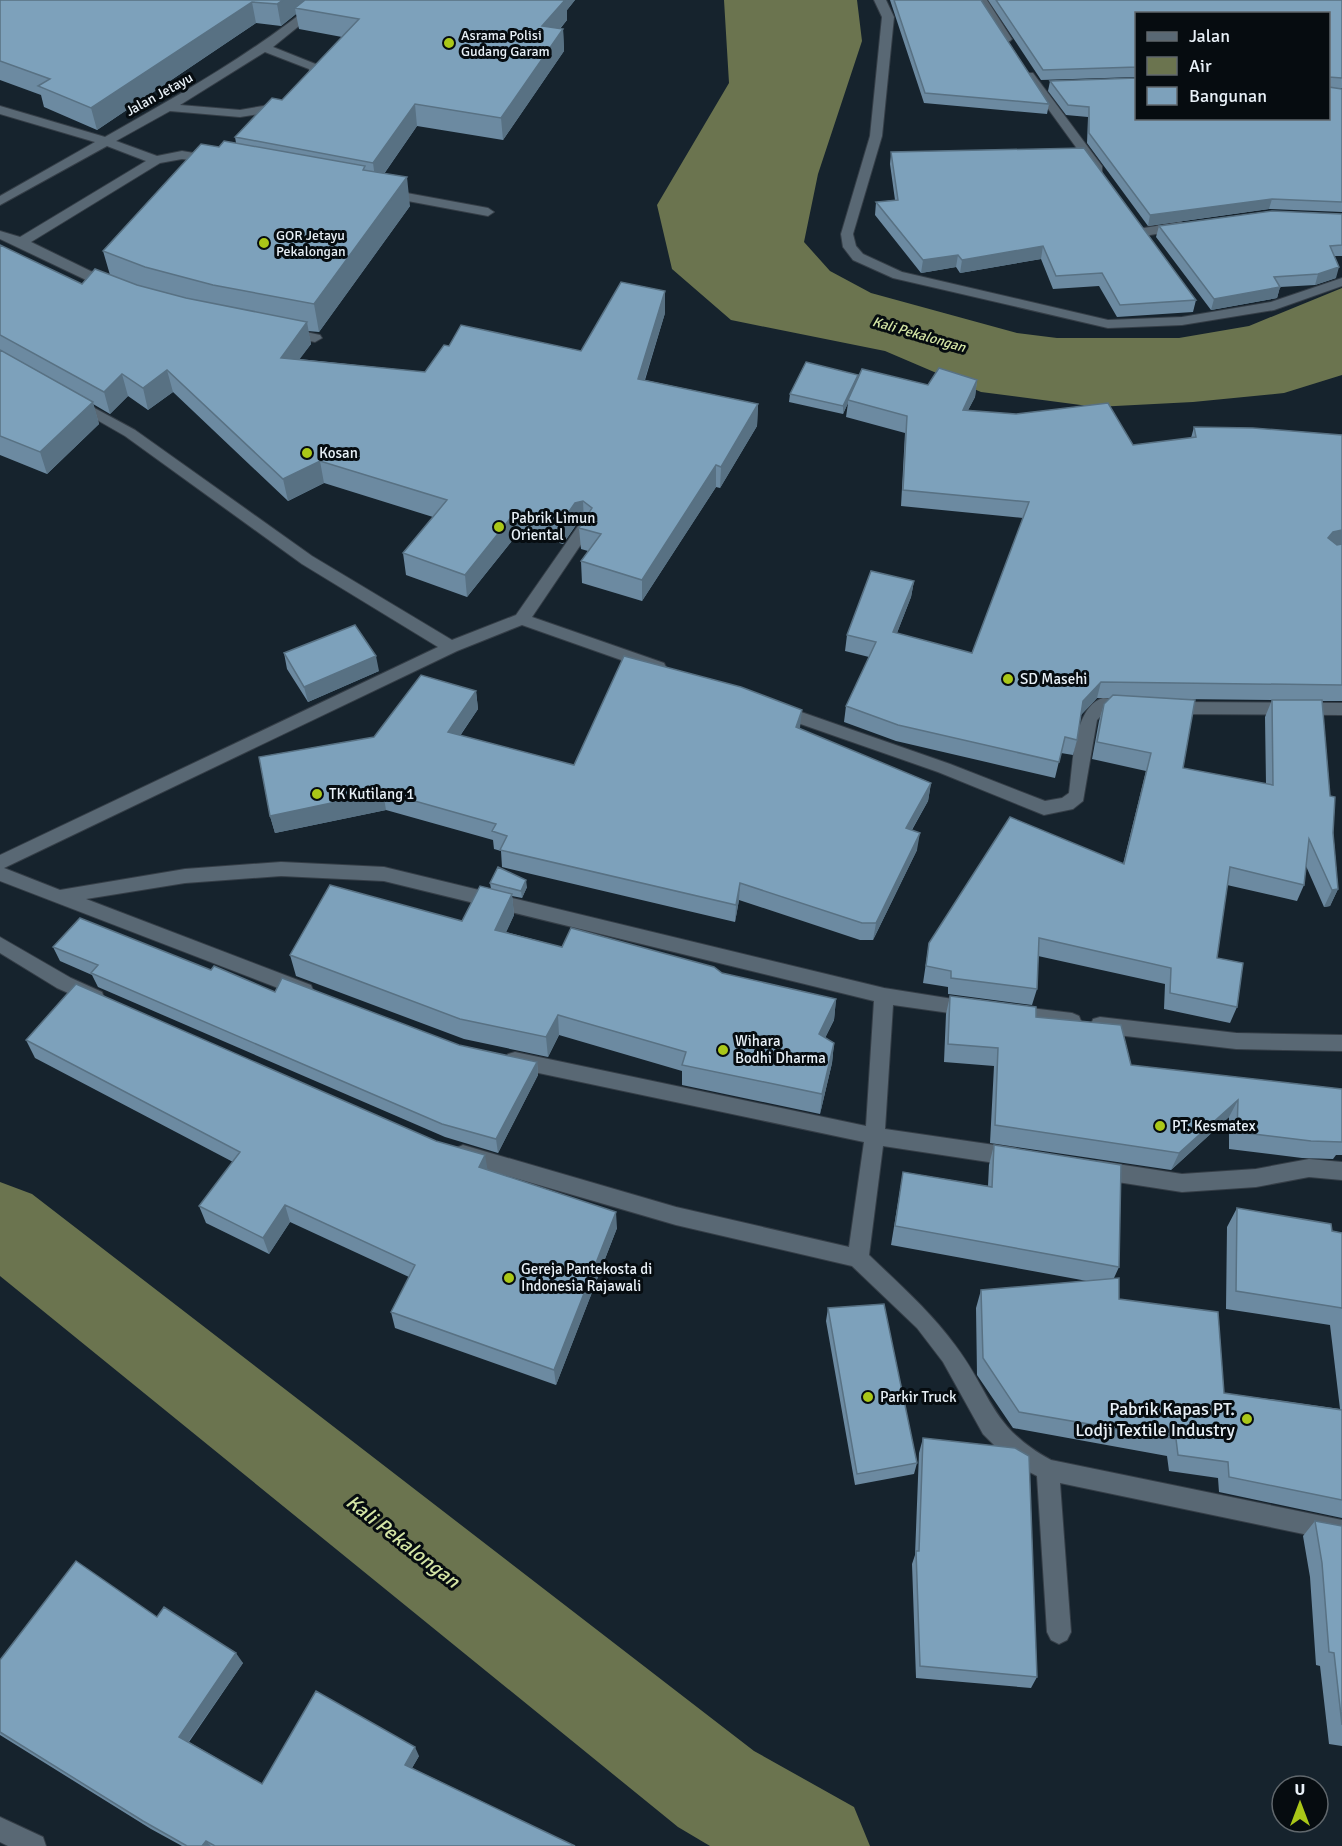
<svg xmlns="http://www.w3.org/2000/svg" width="1342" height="1846" viewBox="0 0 1342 1846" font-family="Signika,sans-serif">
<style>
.water{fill:#6b744f}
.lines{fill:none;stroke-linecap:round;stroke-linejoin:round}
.river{fill:#6b744f;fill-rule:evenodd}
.minor-casing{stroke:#353e47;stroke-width:2}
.minor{fill:#596874;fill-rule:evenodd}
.wall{fill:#6c8aa1;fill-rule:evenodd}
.shaded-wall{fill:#587183}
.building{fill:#7da1bb;stroke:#587183;stroke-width:1.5}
.poi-dot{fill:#aac718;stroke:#060c10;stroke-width:2}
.labels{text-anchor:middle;stroke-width:6;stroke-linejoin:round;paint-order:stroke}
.far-poi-label{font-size:14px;fill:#e8f0f7;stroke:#060c10;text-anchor:start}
.far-street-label{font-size:14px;fill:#e8f0f7;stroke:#060c10}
.far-water-label{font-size:14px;font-style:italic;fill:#d4e5a5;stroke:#060c10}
.poi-label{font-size:15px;fill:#e8f0f7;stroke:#060c10;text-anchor:start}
.near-poi-label{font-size:18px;fill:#e8f0f7;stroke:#060c10;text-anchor:end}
.near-water-label{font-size:20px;font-style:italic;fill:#d4e5a5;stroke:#060c10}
</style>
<rect width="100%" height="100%" fill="#16232d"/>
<path class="water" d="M724 0H857L862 41 818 174 804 242 830 271 871 293 1017 333 1057 338H1179L1249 326 1342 288V375L1284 393 1193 402 1096 407 981 392 885 351 731 320 672 269 657 205 729 83Z"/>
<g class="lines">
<path class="river" d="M0 1182 32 1194 754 1751 854 1807 870 1846H710L678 1827 0 1276Z"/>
<g class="minor-casing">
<path id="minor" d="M318 0H331L273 47 318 65 324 77 316 91 306 88 312 77 309 69 265 52 180 105 240 110 281 103 285 104V110L240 117 170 111 116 141 157 156 182 151 218 157V163L182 159 160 163 31 242 115 283V289H105L0 239V231L20 237 146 161 107 146 0 205V196L95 142 0 114V106L105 137C179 95 252 54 318 0Z
M874 0H886L894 17 882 136 853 234 856 246 863 254 902 272 1108 320 1182 317 1271 302 1342 278V286L1274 310 1182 325 1108 328 893 278 853 260 843 247 841 234 870 136 882 17Z
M975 0H987L1012 39 1010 41H1002Z
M1025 73H1033L1102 166V172H1094L1025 77Z
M385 189 488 208 494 212 488 216 381 196V190Z
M1181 222 1187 226 1186 229 1144 236 1138 232 1144 228Z
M287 328 320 335 322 338 315 342 282 335V329Z
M76 398 135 430 312 556 452 640 516 615 578 526H588L591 530 588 534 532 617 664 663 666 667 658 673 522 625 457 651 4 868 60 890 185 869 281 862 384 867 884 988 978 1003 980 1008 978 1013 971 1016 893 1005 885 1129 1015 1148 1022 1151 1025 1157 1022 1163 1015 1166 883 1146 869 1255C899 1284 930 1311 955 1345 992 1394 990 1427 1051 1460L1342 1520V1542L1060 1483 1071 1632 1067 1640 1059 1644 1051 1640 1047 1632 1037 1476 1012 1463 983 1434 943 1362 917 1328 852 1266 676 1225 463 1163 456 1160 453 1154 456 1148 463 1145 676 1207 849 1247 864 1142 515 1068 508 1066 505 1060 508 1054 515 1052 866 1126 874 1001 384 881 281 876 185 883 86 899 311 985 313 990 311 995 304 998 0 881V855L438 647 302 564 125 436 71 405V399Z
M1103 698 1127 700 1135 706 1127 712 1107 710 1097 720 1083 801 1073 809 1044 815 938 772 772 714 770 710 778 704 784 706 950 764 1045 801 1062 798 1069 793C1073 766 1073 707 1103 698Z
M1170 702 1342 703V715L1170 714 1162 708Z
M0 937 71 978 102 992 104 997 102 1002 95 1005 57 988 0 953Z
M1014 1006 1072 1013 1079 1016 1081 1021 1079 1026 1072 1029 1014 1022 1007 1019 1005 1014 1007 1009Z
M1100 1017 1236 1033 1342 1035V1051L1236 1049 1100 1033 1093 1031 1091 1025 1093 1019Z
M1309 1159 1342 1162V1180L1309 1177 1256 1187 1182 1192 1098 1179 1091 1176 1088 1170 1091 1164 1098 1161 1182 1174 1256 1169Z
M0 1817 43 1837 46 1846H8L0 1842Z"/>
</g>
<use href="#minor" class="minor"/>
</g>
<path class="wall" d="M0 0H575L567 10V20L560 29H563L564 51 503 140 417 126 384 174 410 206 319 332 308 331 311 344 299 359 425 372 449 346 581 351 665 313 645 380 758 404 757 426 720 488 716 487 642 601 582 583 581 561 588 551 581 549 579 528 582 524 576 525 563 544 519 532 467 597 406 575 403 553 433 517 324 483 288 501 173 392 148 410 128 396 110 414 93 404 99 424 47 474 0 455V245L82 284 110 275 103 251 219 147 236 143 235 137 282 100 342 37 299 29 296 14 281 26 256 23 97 130 44 107 41 95 0 80Z
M890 0H981L1049 104 1047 114 924 103Z
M988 0H1342V88H1331L1342 89V212L1269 209 1148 226 1087 143 1088 117 1066 115 1048 91 1050 81 1329 118 1137 14V77L1041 80Z
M891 152 1196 300 1193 312 1117 317 1099 286 1053 289 1041 259 960 273 956 267 921 273 875 215 876 202 895 200 890 164Z
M1342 214V256H1334L1336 278 1315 285 1280 287 1277 298 1211 310 1156 237 1159 226Z
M858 379 928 385 977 380 975 397 968 410 1133 445 1191 438 1194 427 1342 435V701H1322L1338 889 1330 906 1324 907 1306 866 1304 885 1297 901 1227 885 1217 958 1237 1007 1230 1023 1164 1009 1165 984 1038 956 1037 989 1032 1005 948 994V987L923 983 929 943 1123 864 1146 771 1092 759 1099 721 1104 704 1110 698H1097L1081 715 1077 740 1073 755 1061 753 1055 778 896 741 844 722 846 706 869 657 845 651 847 635 914 581 911 597 897 633 972 653 1023 518 901 506 905 433 846 417 848 403 843 414 789 402 790 394ZM1179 699 1272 700 1265 717 1266 784 1183 768Z
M284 653 379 671 308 702 287 669Z
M476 691 478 709 460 736 574 765 800 729 931 783 928 801 912 830 917 850 873 940H860L739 900 735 922 502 867 501 851 494 849 493 840 386 810 275 833 270 816 374 737Z
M490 883 527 887 522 898 512 896 514 915 506 932 562 947 722 973 836 999 834 1020 825 1038 834 1043 832 1063 820 1114 682 1085V1071L559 1035 548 1057 464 1039 296 976 290 955 462 921 491 889Z
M53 947 211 970 275 992 459 1045 537 1062 538 1075 498 1153 445 1137 98 987 92 975 60 961Z
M950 996 1036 1017 1131 1065 1342 1089V1155H1336L1333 1159 1302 1158 1229 1149V1117L1171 1170 990 1143 994 1066 944 1062 946 1014Z
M26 1040 487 1170 617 1228 556 1385 395 1328 391 1312 409 1277 290 1222 269 1254 206 1223 199 1206 233 1162 35 1058Z
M994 1145 1119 1267 1114 1278 1119 1299 1224 1393 1340 1409 1330 1325 1226 1309 1227 1227 1237 1208 1342 1233V1518L1219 1492 1218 1478 1169 1471 1167 1456 1013 1428 977 1375 976 1308 981 1290 1087 1281 891 1245 903 1172 988 1186 989 1165Z
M828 1308 917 1463 914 1474 855 1485 826 1321Z
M923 1438 1037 1677 1031 1688 916 1678 912 1564 915 1555 919 1453Z
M1315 1521 1342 1526V1746L1329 1744 1320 1666 1316 1665 1310 1577 1303 1536Z
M157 1617 243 1663 189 1742 262 1784 419 1756 412 1768 575 1846H182L151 1829 0 1735V1660Z"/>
<path class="shaded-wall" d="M283 0H314L295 8 296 14 281 26 277 4Z
M558 0H575L567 10V20L544 47 542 26Z
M252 2 256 23 97 130 91 108Z
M563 29 564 51 503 140 501 118Z
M415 104 417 126 376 185 373 163Z
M407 177 410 206 319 332 314 304Z
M1272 199 1269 209 1148 226 1150 215Z
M1043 246 1041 259 960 273 962 260Z
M958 255 956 267 921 273 923 260Z
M1339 267 1336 278 1315 285 1318 274Z
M1280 287 1277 298 1211 310 1214 299Z
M665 291V313L638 401V379Z
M307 322 311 344 285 379 281 358Z
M167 370 173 392 148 410 143 388Z
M122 374 128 396 110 414 104 392Z
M858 375 857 383 848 400V403L843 414V406Z
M977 380 975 397 960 426 963 410Z
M93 402 99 424 47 474 40 452Z
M758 404 757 426 720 488 721 467Z
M320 461 324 483 288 501 283 479Z
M716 465V487L642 601V580Z
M583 501 584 523 576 525 563 544 561 523 575 503Z
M517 510 519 532 467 597 465 575Z
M1342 530V545L1327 548 1328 538 1333 532Z
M914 581 911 597 891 648 893 632Z
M376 656 379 671 308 702 304 687Z
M1101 682 1097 698 1079 717 1083 701Z
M476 691 478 709 450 750 448 732Z
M802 710 800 728 795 745 796 727Z
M931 783 928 801 903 845 906 828Z
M383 792 386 810 275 833 270 816Z
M920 833 917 850 873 940 876 923Z
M526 880 527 887 522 898 521 891Z
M740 883 739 900 735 922 736 905Z
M1338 889 1330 906 1324 907 1332 890Z
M512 894 514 915 498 950 495 930Z
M836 999 834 1020 817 1054 819 1034Z
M558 1015 559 1035 548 1057 546 1037Z
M834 1043 832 1063 820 1114 822 1094Z
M537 1062 538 1075 498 1153 496 1139Z
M1238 1100 1229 1117 1171 1170 1179 1153Z
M485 1155 488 1172 479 1167Z
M285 1205 290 1222 269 1254 263 1238Z
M616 1212 617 1228 556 1385 554 1370Z
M236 1653 243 1663 186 1745 179 1737Z
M415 1747 419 1756 409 1773 405 1765Z
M206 1841 211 1846H202Z"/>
<path class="building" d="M0 0H283L277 4 252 2 91 108 38 86 50 79 0 61Z
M305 0H565L542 26 563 29 501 118 415 104 373 163 235 137 272 98 282 100 359 19 295 8Z
M894 0H981L1049 104 925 93Z
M996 0H1342V78L1329 77V87L1342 89V202L1272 199 1150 215 1089 133V107L1068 105 1050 81 1137 78V118H1329V14H1137V67L1043 70Z
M224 141 365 166 363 170 407 177 314 304 213 285 145 267 103 251 201 144 219 147Z
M1084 148 1196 300 1120 305 1102 273 1056 276 1043 246 962 260 958 255 923 260 876 202 898 200 891 152Z
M1272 211 1342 214V245L1330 246 1339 267 1318 274 1274 277 1280 287 1214 299 1159 226Z
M0 245 82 284 95 269 137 285 186 298 307 322 281 358 425 372 444 345 449 346 461 325 581 351 621 282 665 291 638 379 758 404 721 467 716 465 642 580 581 561 601 534 579 528 592 508 583 501 575 503 561 523 517 510 465 575 403 553 447 500 320 461 283 479 167 370 143 388 122 374 104 392 0 335Z
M0 350 93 402 40 452 0 436Z
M806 362 858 375 843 406 790 394Z
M939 368 977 380 963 410 1016 414 1108 403 1133 445 1196 437 1194 427 1253 428 1342 435V530L1333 532 1328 538 1337 545 1342 544V685L1101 682 1083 701 1077 740 1065 737 1059 762 898 725 846 706 876 642 847 635 871 571 914 581 893 632 972 653 1029 502 903 490 907 416 848 400 862 369 928 385Z
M355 625 376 656 304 687 284 653Z
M624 656 741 687 802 710 796 727 931 783 906 828 920 833 876 923H862L740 883 736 905 500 850 507 836 492 831 496 824 383 792 270 816 259 757 374 737 421 675 476 691 448 732 574 765Z
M1113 695 1195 700 1183 768 1273 785 1272 700H1322L1330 796 1335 797 1333 833 1338 889 1332 890 1309 839 1304 885 1230 867 1217 958 1243 963 1237 1007 1170 993 1171 968 1039 938 1037 989 951 978V971L926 966 929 943 1010 817 1124 864 1151 753 1097 742 1104 704Z
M498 867 526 880 521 891 490 883Z
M330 885 462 921 480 886 512 894 495 930 562 947 571 928 714 967 722 973 836 999 819 1034 834 1043 822 1094 682 1065 686 1052 558 1015 546 1037 460 1019 290 955Z
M80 918 211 970 214 966 275 992 282 978 459 1045 537 1062 496 1139 442 1124 91 973 98 965 53 947Z
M76 984 436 1141 485 1155 479 1167 616 1212 554 1370 391 1312 415 1265 285 1205 263 1238 199 1206 240 1152 26 1040Z
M950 996 1036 1007V1017L1121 1025 1131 1065 1342 1089V1142L1311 1141 1237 1132 1238 1100 1179 1153 995 1125 998 1048 948 1044Z
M994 1145 1121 1165 1119 1267 895 1226 903 1172 992 1187Z
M1237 1208 1331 1224 1332 1231 1342 1233V1309V1308L1236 1291Z
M1119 1278V1299L1218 1312 1224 1393 1342 1410V1500L1229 1477 1228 1462 1178 1455 1176 1439 1019 1412 983 1358 981 1290Z
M884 1304 917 1463 857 1474 828 1308Z
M923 1438 1015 1448 1029 1456 1037 1677 920 1666 916 1551H919Z
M1315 1521 1342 1526V1725L1334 1653 1329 1652 1322 1563Z
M76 1561 157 1617 164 1607 236 1653 179 1737 262 1784 316 1691 415 1747 405 1765 575 1846H215L206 1841 202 1846H187L143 1821 0 1732V1660Z"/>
<g class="poi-dot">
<circle cx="449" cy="43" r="6"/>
<circle cx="264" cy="243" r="6"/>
<circle cx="307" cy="453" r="6"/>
<circle cx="499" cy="527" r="6"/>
<circle cx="1008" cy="679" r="6"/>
<circle cx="317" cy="794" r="6"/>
<circle cx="723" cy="1050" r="6"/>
<circle cx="1160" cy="1126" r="6"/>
<circle cx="509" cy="1278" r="6"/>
<circle cx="868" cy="1397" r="6"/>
<circle cx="1247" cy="1419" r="6"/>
</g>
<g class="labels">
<g class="far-poi-label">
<text x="461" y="40">Asrama Polisi<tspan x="461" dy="16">Gudang Garam</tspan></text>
<text x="276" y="240">GOR Jetayu<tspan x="276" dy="16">Pekalongan</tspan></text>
</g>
<g class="far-street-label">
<text transform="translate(159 94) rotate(-29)" y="5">Jalan Jetayu</text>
</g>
<g class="far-water-label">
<text transform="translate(919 334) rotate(16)" y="5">Kali Pekalongan</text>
</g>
<g class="poi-label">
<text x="319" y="458">Kosan</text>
<text x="511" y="523">Pabrik Limun<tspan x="511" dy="17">Oriental</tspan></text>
<text x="1020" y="684">SD Masehi</text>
<text x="329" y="799">TK Kutilang 1</text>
<text x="735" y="1046">Wihara<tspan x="735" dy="17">Bodhi Dharma</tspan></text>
<text x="1172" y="1131">PT. Kesmatex</text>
<text x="521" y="1274">Gereja Pantekosta di<tspan x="521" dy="17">Indonesia Rajawali</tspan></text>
<text x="880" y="1402">Parkir Truck</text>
</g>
<g class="near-poi-label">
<text x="1235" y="1415">Pabrik Kapas PT.<tspan x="1235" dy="21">Lodji Textile Industry</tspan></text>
</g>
<g class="near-water-label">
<text transform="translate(403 1541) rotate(38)" y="7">Kali Pekalongan</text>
</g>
</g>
<rect x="1135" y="12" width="195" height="108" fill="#060c10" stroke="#60676c" stroke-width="1.5"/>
<rect x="1147" y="32" width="30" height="9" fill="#596874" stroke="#60676c" stroke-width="1.5"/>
<text x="1189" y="42" font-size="18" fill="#e8f0f7">Jalan</text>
<rect x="1147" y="57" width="30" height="18" fill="#6b744f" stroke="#60676c" stroke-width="1.5"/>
<text x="1189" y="72" font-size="18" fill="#e8f0f7">Air</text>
<rect x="1147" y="87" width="30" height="18" fill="#7da1bb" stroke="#60676c" stroke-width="1.5"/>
<text x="1189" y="102" font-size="18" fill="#e8f0f7">Bangunan</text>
<g transform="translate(1300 1804)"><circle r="28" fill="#060c10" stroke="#60676c" stroke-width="1.5"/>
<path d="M0-4.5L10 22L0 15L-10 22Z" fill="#aac718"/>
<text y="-9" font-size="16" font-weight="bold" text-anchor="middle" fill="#e8f0f7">U</text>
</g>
</svg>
